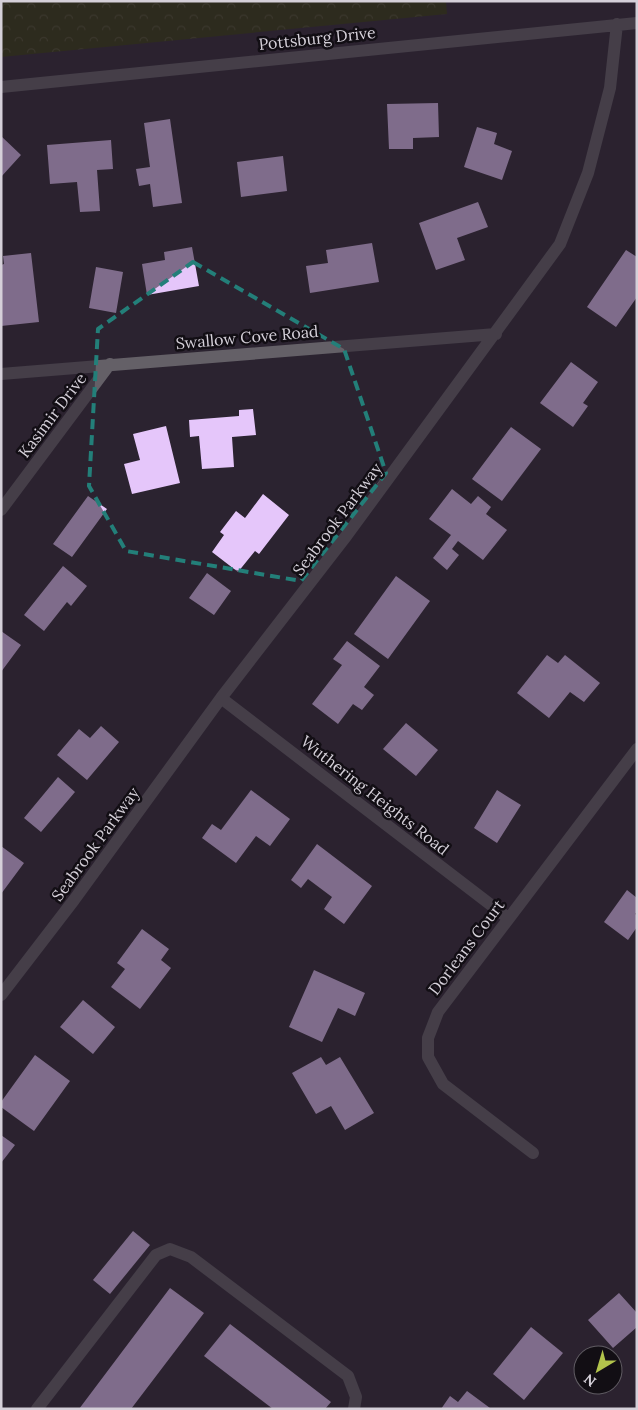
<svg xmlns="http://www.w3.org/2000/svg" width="638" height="1410" viewBox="0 0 638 1410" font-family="Lora,serif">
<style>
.forest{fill:url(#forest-crowns)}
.building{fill:#e5c6fa}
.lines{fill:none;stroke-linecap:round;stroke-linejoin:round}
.minor{stroke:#646067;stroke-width:12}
.marked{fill:none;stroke:#237f79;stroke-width:4;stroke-dasharray:10 6;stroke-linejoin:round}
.labels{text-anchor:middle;stroke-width:5;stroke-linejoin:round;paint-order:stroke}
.street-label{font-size:16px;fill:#d5d0d9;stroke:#120e14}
</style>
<defs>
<pattern id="forest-crowns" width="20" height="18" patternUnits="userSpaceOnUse" patternTransform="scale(1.25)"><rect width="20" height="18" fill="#303509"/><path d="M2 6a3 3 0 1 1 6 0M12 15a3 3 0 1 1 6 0" fill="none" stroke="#4d512c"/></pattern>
</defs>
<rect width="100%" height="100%" fill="#2b2330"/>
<path class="forest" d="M1 1H446L447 14 1 57Z"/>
<path class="building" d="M438 103 439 137 413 138V149H389L387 104Z
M170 119 182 203 153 207 150 184 139 186 136 169 150 167 144 123Z
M477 127 497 133 494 144 512 151 502 180 464 167Z
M1 136 21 155 1 177Z
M111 140 113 169 97 170 100 211 80 212 77 182 50 184 47 145Z
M283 156 287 191 241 197 237 162Z
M478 202 488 227 457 238 465 260 436 270 419 223Z
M372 243 379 282 310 293 306 266 328 263 326 250Z
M192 247 199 286 147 295 142 264 165 260 164 252Z
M626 250 637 257V297L616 327 587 307Z
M31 253 39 322 1 326V265L4 264 3 256Z
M96 267 123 272 116 313 89 308Z
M571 362 598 382 583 403 588 406 573 427 540 403Z
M253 409 256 435 232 437 234 467 202 469 199 436 190 437 189 420 239 416V410Z
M166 426 180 483 132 494 124 464 140 460 133 434Z
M511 427 541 449 502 501 472 479Z
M452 489 471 504 478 496 491 507 486 514 507 530 483 560 458 541 452 549 459 555 447 570 433 558 451 535 429 519Z
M263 494 289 515 259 554 255 551 238 572 212 552 224 535 220 532 236 511 245 518Z
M88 496 107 509 72 557 53 544Z
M63 566 87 586 71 606 67 602 44 631 24 615Z
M207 573 231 591 214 615 189 598Z
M396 576 430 601 388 659 354 634Z
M1 631 21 645 1 672Z
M347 641 380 666 364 687 374 695 362 710 353 704 338 724 312 704 342 665 333 659Z
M547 655 558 663 565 655 600 683 584 702 570 692 549 718 517 693Z
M406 723 438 750 416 776 383 749Z
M101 726 119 742 87 780 57 755 79 729 90 738Z
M58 777 75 792 41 832 24 818Z
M251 790 290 819 270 846 256 836 236 863 202 838 212 824 221 830Z
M497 790 521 805 497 843 474 828Z
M317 844 372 886 344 924 324 909 332 897 308 879 301 888 291 880Z
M1 846 24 863 1 894Z
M627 890 637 898V912L635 914 637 915V927L628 940 604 922Z
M142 929 169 949 161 960 171 968 140 1009 111 987 125 969 117 963Z
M314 970 365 993 355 1016 338 1008 322 1042 289 1027Z
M83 1000 115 1027 93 1054 60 1027Z
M35 1055 70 1081 34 1131 1 1107V1102Z
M321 1057 326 1065 340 1057 374 1113 345 1130 331 1106 316 1114 292 1073Z
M1 1135 15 1145 1 1163Z
M133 1231 150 1245 110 1294 93 1280Z
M170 1288 204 1313 131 1409H79Z
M619 1293 637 1313V1327L613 1348 588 1320Z
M230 1324 331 1402 325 1409H273L204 1356Z
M531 1327 563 1353 524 1400 493 1374Z
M467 1391 490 1408 489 1409H441L450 1396 458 1402Z"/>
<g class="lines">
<path class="minor" d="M1 87 637 23
M1 374 496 334
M1 510 110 364
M221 698 508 918
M1 995 74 900 221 698 347 535 560 244 588 173 610 88 617 24
M533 1153 443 1084 428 1057V1038L438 1012 637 749
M37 1409 156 1255 170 1249 191 1257 348 1376 356 1397 354 1409"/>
</g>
<path d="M0 0H638V1410H0ZM193 262 344 349 386 473 301 581 126 551 89 486 98 329Z" fill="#2b2330" fill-opacity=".55" fill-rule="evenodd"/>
<path class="marked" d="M193 262 344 349 386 473 301 581 126 551 89 486 98 329Z"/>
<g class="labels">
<g class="street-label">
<text transform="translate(317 38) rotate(-6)" y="6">Pottsburg Drive</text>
<text transform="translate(247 337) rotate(-5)" y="6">Swallow Cove Road</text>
<text transform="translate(52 415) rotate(-53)" y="6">Kasimir Drive</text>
<text transform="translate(337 519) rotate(-53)" y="6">Seabrook Parkway</text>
<text transform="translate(375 795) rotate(38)" y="6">Wuthering Heights Road</text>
<text transform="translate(95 844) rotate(-54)" y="6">Seabrook Parkway</text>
<text transform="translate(466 947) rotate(-53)" y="6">Dorleans Court</text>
</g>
</g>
<rect width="638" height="1410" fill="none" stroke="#d5d0d9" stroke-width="5"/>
<g transform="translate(598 1370) rotate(218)"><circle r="24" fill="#120e14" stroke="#605c63"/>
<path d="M0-4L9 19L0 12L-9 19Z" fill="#b2c34c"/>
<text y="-8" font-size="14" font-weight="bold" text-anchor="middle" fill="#d5d0d9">N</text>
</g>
</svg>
